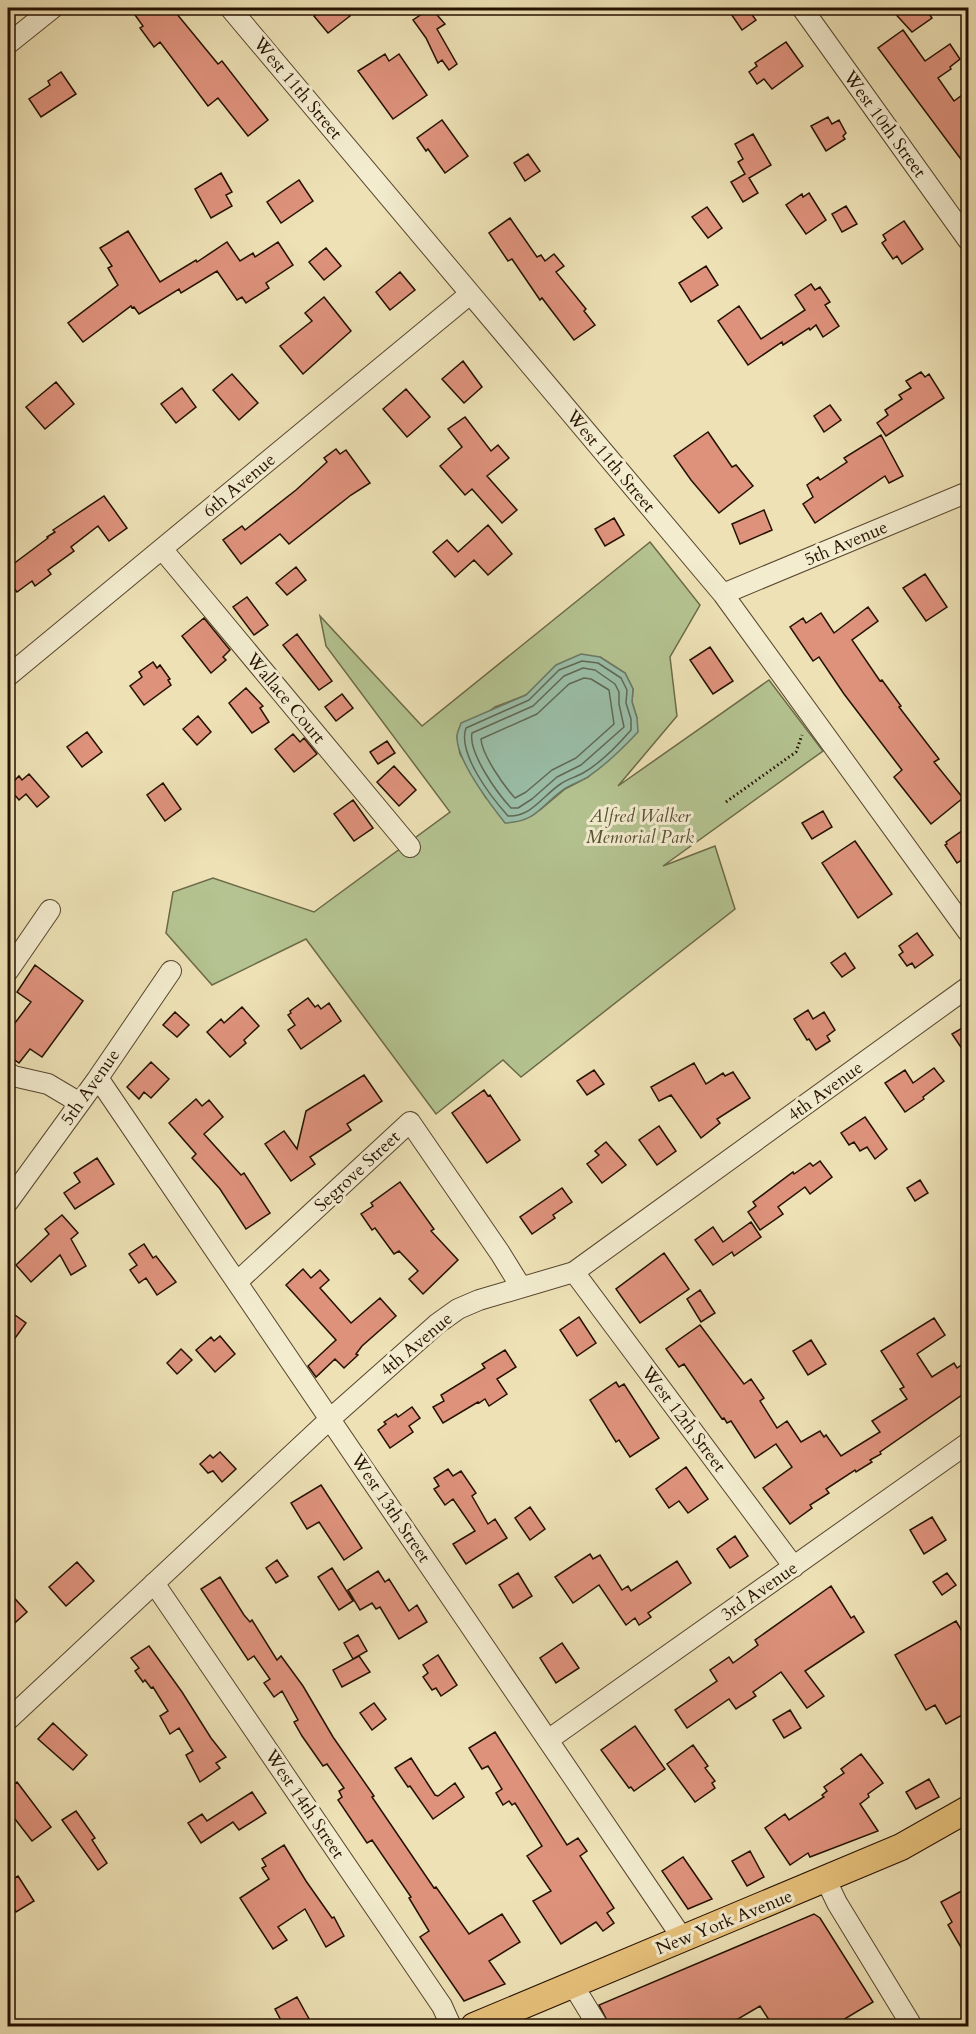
<svg xmlns="http://www.w3.org/2000/svg" width="976" height="2034" viewBox="0 0 976 2034" font-family="Cardo,serif">
<style>
.green{fill:#b4c391;stroke:#6c6a48;stroke-width:1.5;fill-rule:evenodd}
.water{fill:#9abea8;stroke:#6b7965;stroke-width:1.5}
.lines{fill:none;stroke-linecap:round;stroke-linejoin:round}
.shore{stroke:#606854;stroke-width:1.5}
.building{fill:#de927c;stroke:#251100;stroke-width:1.5}
.minor-casing{stroke:#57452d;stroke-width:22}
.major-casing{stroke:#251100;stroke-width:28}
.path{stroke:#251100;stroke-width:3;stroke-dasharray:1.5 3;stroke-linecap:butt}
.minor{stroke:#f3eccf;stroke-width:20}
.major{stroke:#e6c07a;stroke-width:26}
.labels{text-anchor:middle;stroke-width:6;stroke-linejoin:round;paint-order:stroke}
.street-label{font-size:18px;fill:#251100;stroke:#f3eccf}
.park-label{font-size:18px;font-style:italic;fill:#574f33;stroke:#f3eccf}
</style>
<rect width="100%" height="100%" fill="#ede1b5"/>
<filter id="stains"><feTurbulence type="fractalNoise" baseFrequency=".00333" numOctaves="4"/><feColorMatrix values="0 0 0 0 .2 0 0 0 0 .09 0 0 0 0 .02 0 0 0 .5 -.17"/></filter>
<radialGradient id="worn" r=".72"><stop offset=".6" stop-color="#630" stop-opacity="0"/><stop offset="1" stop-color="#630" stop-opacity=".3"/></radialGradient>
<path class="green" d="M650 542 700 605 670 657 677 716 618 786 769 680 823 751 663 866 715 846 735 909 521 1077 503 1060 436 1114 306 939 212 985 166 933 173 892 213 878 314 912 450 812 326 646 320 616 422 726ZM600 657 625 673 633 689 632 702 637 718 606 762 588 777 565 789 540 810 486 798 460 754 457 736 495 707 526 695 538 684Z"/>
<path class="water" d="M581 654 600 657 625 673 633 689 632 702 637 718 638 732C623 748 607 764 589 776 582 781 572 784 564 789 541 805 537 822 505 823 490 804 456 760 457 736 457 732 460 727 461 723L526 695 556 665Z"/>
<g class="lines">
<path class="shore" d="M582 661 598 663 621 678 627 690 626 703 631 719V730C618 745 601 763 583 773 576 777 568 779 562 783 543 795 532 817 508 816 491 797 457 753 466 728L529 700 559 670Z
M583 668 595 670 615 684 619 692V704L624 727 581 765 557 777 532 799 518 808H511C498 794 468 753 472 733L533 706 564 676Z
M584 678 591 679 609 690 614 724 576 758 552 770 526 792 515 798C504 786 482 755 481 739L537 714 569 684Z"/>
</g>
<path class="building" d="M130 8H172L218 64 222 61 268 120 248 136 218 98 208 106 160 42 154 47 140 28 143 26Z
M324 8H343L350 16 328 33 314 16Z
M431 8 445 24 437 29 457 64 449 70 442 60 438 63 426 38 413 20Z
M727 8H747L756 20 742 30Z
M890 8H925L932 18 912 32Z
M903 30 925 61 950 44 960 59 950 67 951 69 938 78 954 101 969 90V170L878 48Z
M786 42 803 66 772 89 764 79 757 84 749 72 757 66 755 63Z
M385 54 389 61 399 54 427 95 393 119 358 71Z
M61 72 76 94 41 117 29 99 50 85 48 81Z
M828 117 832 124 839 120 846 133 843 136 845 139 826 151 811 126Z
M442 120 468 156 445 173 428 149 426 151 417 138Z
M753 134 771 165 749 178 758 193 743 202 731 182 745 174 738 162 743 159 735 144Z
M528 154 540 171 525 181 514 163Z
M221 173 232 192 226 195 232 206 211 218 195 189Z
M299 180 313 201 281 223 267 202Z
M809 193 826 220 806 234 786 205 802 194 803 197Z
M846 206 857 224 842 232 832 214Z
M707 207 722 228 708 238 692 217Z
M510 218 537 257 541 255 545 261 554 254 564 266 556 272 586 309 584 311 595 325 574 340 542 298 540 300 512 259 508 261 489 233Z
M904 221 923 249 902 264 897 256 893 259 882 243 886 240 883 235Z
M128 231 160 282 196 260 197 262 227 242 240 261 253 253 255 257 278 242 293 265 266 283 269 288 246 303 242 297 237 300 217 271 181 293 179 289 139 314 134 307 132 308 131 306 83 342 68 323 118 285 108 268 112 266 100 248Z
M326 248 341 266 324 280 309 262Z
M706 266 718 285 691 302 679 283Z
M400 272 415 290 390 310 376 292Z
M811 284 815 290 820 287 830 302 825 305 839 326 823 337 816 325 810 330 809 328 783 345 782 342 748 365 718 321 739 306 761 339 805 310 795 295Z
M324 297 351 331 303 374 280 346 312 321 305 313Z
M463 361 482 387 464 403 442 379Z
M921 372 925 377 929 374 944 398 886 436 877 423 888 415 885 410 902 399 899 395 911 388 906 381Z
M232 374 258 403 239 420 213 390Z
M56 382 74 404 45 429 26 407Z
M182 388 196 407 176 423 161 404Z
M406 389 430 417 407 437 383 409Z
M830 405 841 420 824 432 814 416Z
M465 417 491 451 498 445 509 458 487 476 517 510 502 523 472 489 465 495 440 466 462 447 448 429Z
M708 432 732 467 736 465 753 486 719 513 691 480 674 456Z
M881 435 903 476 889 483 885 476 815 523 803 504 813 497 807 485 818 477 820 480 847 462 844 458Z
M336 449 340 454 346 450 370 483 351 495 289 544 280 534 241 564 223 540 242 526 245 530 296 490 327 462 324 458Z
M104 496 127 528 109 541 98 526 71 547 74 551 48 570 51 574 35 586 32 581 17 592 9 582 13 578 8 568 48 538 47 537 55 532 53 530Z
M764 510 772 530 740 544 732 524Z
M614 518 624 535 605 546 595 529Z
M488 525 512 554 488 575 474 560 455 577 433 552 447 540 458 552Z
M296 567 306 580 287 595 276 583Z
M925 574 947 607 926 621 903 588Z
M247 597 268 625 254 635 233 607Z
M868 607 878 621 852 640 880 681 882 680 901 706 899 707 939 759 934 762 963 798 931 824 894 777 902 770 844 694 819 657 813 661 790 627 803 618 806 623 821 613 834 633Z
M204 618 230 650 223 657 226 660 211 673 182 636Z
M297 634 332 681 319 690 283 645Z
M710 647 733 681 713 694 690 660Z
M153 662 157 668 160 665 170 679 168 680 171 685 144 705 130 686 142 677 139 672Z
M246 688 263 706 260 708 269 722 252 733 229 703Z
M342 694 353 708 336 721 325 707Z
M198 716 211 732 197 745 183 729Z
M87 732 102 752 82 767 67 747Z
M293 734 300 742 304 738 317 754 294 772 275 749Z
M387 741 395 753 378 764 370 752Z
M394 766 416 790 399 806 377 782Z
M29 774 49 797 37 807 26 794 19 800 8 787 19 776 22 780Z
M163 783 181 809 165 821 147 795Z
M353 800 373 828 354 841 334 814Z
M823 811 832 827 812 839 802 823Z
M969 826V855L957 863 945 845 947 844 946 842Z
M855 841 892 894 858 918 822 863Z
M917 933 933 955 915 968 912 963 907 966 899 955 903 952 899 946Z
M845 953 855 968 842 977 831 963Z
M35 965 83 1001 42 1057 30 1049 19 1063 8 1055V1032L31 1002 17 992Z
M308 998 315 1007 318 1005 321 1009 329 1003 341 1021 301 1049 288 1030 295 1025 288 1015 291 1013 290 1011Z
M242 1007 259 1026 244 1040 246 1043 230 1057 207 1032 221 1019 224 1023Z
M808 1010 813 1019 824 1012 835 1030 827 1036 830 1041 816 1050 809 1039 807 1040 794 1019Z
M175 1012 189 1025 177 1037 163 1025Z
M969 1024V1059L952 1034Z
M151 1062 169 1079 151 1098 144 1092 139 1099 127 1087Z
M694 1063 706 1084 723 1073 725 1076 733 1072 750 1098 717 1119 720 1123 701 1138 671 1095 659 1101 651 1087Z
M934 1068 944 1081 923 1097 924 1099 905 1112 885 1083 905 1070 913 1083Z
M594 1070 604 1084 587 1095 577 1081Z
M364 1075 382 1101 347 1124 351 1130 310 1157 315 1164 291 1181 265 1144 284 1131 297 1149 306 1111Z
M484 1090 488 1096 490 1095 520 1140 487 1163 452 1113Z
M196 1099 202 1106 209 1100 223 1117 204 1134 241 1175 244 1173 270 1213 246 1229 220 1189 192 1158 196 1154 169 1123Z
M865 1117 887 1149 875 1159 867 1147 860 1151 854 1142 849 1145 841 1133Z
M659 1126 676 1151 657 1165 639 1140Z
M606 1142 626 1165 602 1183 587 1164 599 1155 595 1151Z
M97 1158 114 1184 75 1209 64 1193 80 1182 74 1173Z
M820 1161 832 1177 810 1194 805 1187 778 1207 783 1214 760 1230 748 1212 756 1206 753 1202 793 1172 794 1174 810 1163 813 1166Z
M920 1180 928 1193 915 1201 907 1188Z
M400 1182 434 1229 431 1231 458 1260 423 1294 409 1279 418 1271 399 1251 394 1254 375 1228 372 1230 361 1214 373 1206 371 1203Z
M562 1188 572 1202 553 1215 555 1218 532 1234 520 1217Z
M62 1215 78 1233 71 1239 86 1266 71 1275 60 1255 31 1282 16 1265 49 1234 45 1229Z
M751 1222 761 1237 734 1256 732 1252 713 1265 695 1240 713 1227 723 1242Z
M144 1244 153 1258 156 1256 176 1282 157 1295 146 1278 139 1283 130 1270 137 1265 129 1254Z
M664 1253 689 1289 640 1323 616 1289Z
M303 1269 311 1278 320 1270 329 1280 320 1288 351 1323 380 1298 396 1316 362 1346 356 1354 358 1355 344 1368 335 1359 316 1377 308 1366 336 1340 286 1285Z
M700 1290 715 1313 701 1322 687 1299Z
M8 1310 26 1323 8 1348Z
M579 1317 596 1343 577 1356 560 1330Z
M934 1318 945 1335 917 1354 932 1377 954 1363 957 1368 969 1360V1390L880 1452 881 1454 870 1460 872 1462 856 1472 855 1470 826 1489 829 1493 810 1505 812 1508 790 1524 763 1488 792 1467 776 1444 755 1458 731 1421 727 1423 724 1418 722 1419 684 1364 679 1367 666 1349 700 1325 744 1384 751 1379 764 1398 760 1401 777 1428 787 1421 801 1442 820 1431 824 1437 826 1435 841 1456 880 1432 872 1421 907 1399 900 1389 904 1387 881 1351Z
M220 1336 235 1354 215 1372 196 1350 211 1337 214 1341Z
M811 1340 826 1364 808 1375 793 1351Z
M181 1349 192 1360 177 1374 167 1363Z
M505 1350 516 1367 497 1379 507 1394 489 1406 485 1399 479 1403 478 1402 443 1423 433 1407 444 1401 441 1395 485 1368 482 1364Z
M616 1382 619 1387 624 1384 659 1438 630 1457 619 1440 616 1442 590 1400Z
M412 1407 420 1418 409 1426 413 1432 390 1448 378 1430 386 1424 384 1422 396 1414 398 1417Z
M220 1452 236 1469 222 1482 213 1471 208 1473 200 1464 210 1455 213 1458Z
M686 1467 708 1499 688 1513 679 1501 669 1508 656 1489Z
M448 1469 453 1476 461 1471 476 1493 472 1496 488 1524 495 1519 507 1538 466 1564 453 1544 475 1531 453 1499 445 1505 434 1489 439 1486 434 1478Z
M321 1485 362 1548 344 1560 319 1522 307 1529 291 1503Z
M530 1507 545 1529 530 1540 515 1518Z
M932 1517 946 1540 924 1554 910 1530Z
M735 1536 748 1556 730 1568 717 1549Z
M590 1554 593 1559 600 1555 622 1590 628 1586 631 1591 677 1561 691 1583 648 1613 651 1617 639 1625 635 1618 626 1625 599 1585 573 1603 555 1577Z
M277 1560 288 1576 276 1583 266 1568Z
M77 1562 94 1581 66 1606 49 1587Z
M332 1568 353 1601 339 1610 318 1577Z
M378 1571 385 1582 389 1579 409 1611 417 1605 427 1622 399 1639 380 1607 376 1609 372 1603 360 1610 348 1590Z
M518 1573 532 1596 513 1608 499 1585Z
M947 1573 956 1585 942 1595 933 1582Z
M220 1577 244 1615 250 1622 252 1620 277 1660 281 1656 303 1686 333 1737 374 1796 372 1797 434 1888 436 1887 469 1934 502 1914 520 1942 489 1961 505 1984 464 2001 420 1937 429 1931 409 1898 411 1897 372 1840 367 1843 338 1800 342 1797 339 1791 344 1788 327 1764 323 1766 302 1736 294 1722 298 1720 282 1691 274 1697 264 1683 270 1679 254 1656 248 1660 201 1589Z
M831 1586 851 1618 854 1616 864 1632 805 1671 824 1696 807 1708 781 1672 753 1692 756 1696 736 1709 729 1699 687 1728 675 1710 717 1681 710 1670 729 1657 733 1663 758 1645 755 1640Z
M8 1591 27 1612 8 1629Z
M956 1621 969 1643V1717L962 1715 946 1724 935 1705 926 1710 895 1655Z
M358 1635 367 1651 353 1659 344 1643Z
M562 1643 579 1668 556 1683 540 1658Z
M149 1646 182 1692 211 1738 226 1757 216 1763 220 1768 200 1782 186 1755 193 1751 179 1728 170 1734 160 1716 168 1711 153 1687 151 1688 145 1680 143 1682 135 1671 139 1668 131 1658Z
M438 1655 457 1685 441 1696 436 1688 432 1690 423 1677 428 1673 423 1665Z
M359 1656 370 1672 342 1687 333 1670Z
M374 1703 386 1719 372 1730 360 1713Z
M790 1710 801 1728 784 1738 773 1720Z
M53 1723 87 1755 73 1770 38 1739Z
M635 1726 665 1769 634 1791 631 1787 629 1788 601 1750Z
M495 1732 567 1845 578 1838 587 1851 580 1856 614 1908 607 1913 614 1923 603 1931 596 1922 561 1944 533 1901 551 1891 527 1856 542 1846 515 1803 512 1805 509 1801 503 1805 496 1793 502 1789 488 1766 482 1769 469 1748Z
M693 1745 708 1766 705 1768 715 1781 712 1783 715 1788 695 1802 667 1764Z
M861 1754 883 1783 868 1794 869 1797 860 1804 878 1831 810 1857 808 1853 790 1865 765 1828 785 1814 789 1820 824 1797 822 1795 827 1791 824 1787 844 1773 841 1769Z
M411 1758 435 1795 438 1796 455 1783 464 1797 433 1819 410 1786 408 1787 395 1768Z
M929 1779 939 1797 916 1809 906 1792Z
M17 1782 51 1827 32 1841 8 1810V1790Z
M252 1792 266 1813 239 1830 233 1822 201 1843 188 1823 202 1814 207 1821Z
M76 1811 95 1838 92 1840 107 1863 98 1870 62 1820Z
M284 1845 306 1881 332 1918 334 1917 344 1936 326 1947 305 1909 278 1927 287 1940 273 1949 240 1898 269 1879 262 1868 266 1866 262 1859Z
M750 1851 764 1877 747 1886 732 1861Z
M683 1857 712 1899 688 1909 662 1871Z
M18 1876 34 1901 16 1912 8 1898V1882Z
M969 1887V1961L948 1925 952 1922 941 1902Z
M814 1914 820 1918 873 2002 833 2026H773L760 2006 726 2026H610L599 2005Z
M297 1997 313 2026H284L275 2009Z"/>
<g class="lines">
<g class="minor-casing">
<path id="minor" d="M230 8 723 594 968 932
M802 8 968 240
M8 44 53 8
M162 549 410 847
M723 594 968 492
M8 676 470 294
M8 971 50 910
M8 1072 13 1076 48 1084 80 1103
M98 1078 683 1939
M8 1202 98 1078 171 971
M574 1272 794 1567
M237 1282 410 1122 500 1253 521 1287
M154 1583 442 2006 451 2026
M8 1720 330 1419 437 1324 458 1309 479 1300 574 1272 968 987
M548 1740 968 1443
M826 1880 837 1903 912 2026
M573 1985 598 2026"/>
</g>
<g class="major-casing">
<path id="major" d="M474 2026 901 1847 968 1809"/>
</g>
<path class="path" d="M726 802 796 752 802 735"/>
<use href="#minor" class="minor"/>
<use href="#major" class="major"/>
</g>
<g class="labels">
<g class="street-label">
<text transform="translate(298 88) rotate(50)" y="6">West 11th Street</text>
<text transform="translate(885 124) rotate(54)" y="6">West 10th Street</text>
<text transform="translate(611 461) rotate(50)" y="6">West 11th Street</text>
<text transform="translate(239 485) rotate(-40)" y="6">6th Avenue</text>
<text transform="translate(846 543) rotate(-23)" y="6">5th Avenue</text>
<text transform="translate(286 698) rotate(50)" y="6">Wallace Court</text>
<text transform="translate(90 1087) rotate(-55)" y="6">5th Avenue</text>
<text transform="translate(825 1091) rotate(-36)" y="6">4th Avenue</text>
<text transform="translate(357 1171) rotate(-43)" y="6">Segrove Street</text>
<text transform="translate(416 1344) rotate(-40)" y="6">4th Avenue</text>
<text transform="translate(684 1419) rotate(53)" y="6">West 12th Street</text>
<text transform="translate(391 1508) rotate(56)" y="6">West 13th Street</text>
<text transform="translate(759 1591) rotate(-35)" y="6">3rd Avenue</text>
<text transform="translate(305 1804) rotate(56)" y="6">West 14th Street</text>
<text transform="translate(724 1922) rotate(-22)" y="6">New York Avenue</text>
</g>
<g class="park-label">
<text x="640" y="822">Alfred Walker<tspan x="640" dy="21">Memorial Park</tspan></text>
</g>
</g>
<rect width="976" height="2034" fill="none" stroke="#ede1b5" stroke-width="30"/>
<rect x="9" y="9" width="958" height="2016" fill="none" stroke="#251100" stroke-width="3"/>
<rect x="15" y="15" width="946" height="2004" fill="none" stroke="#251100" stroke-width="1.5"/>
<rect width="100%" height="100%" filter="url(#stains)"/>
<rect width="100%" height="100%" fill="url(#worn)"/>
</svg>
